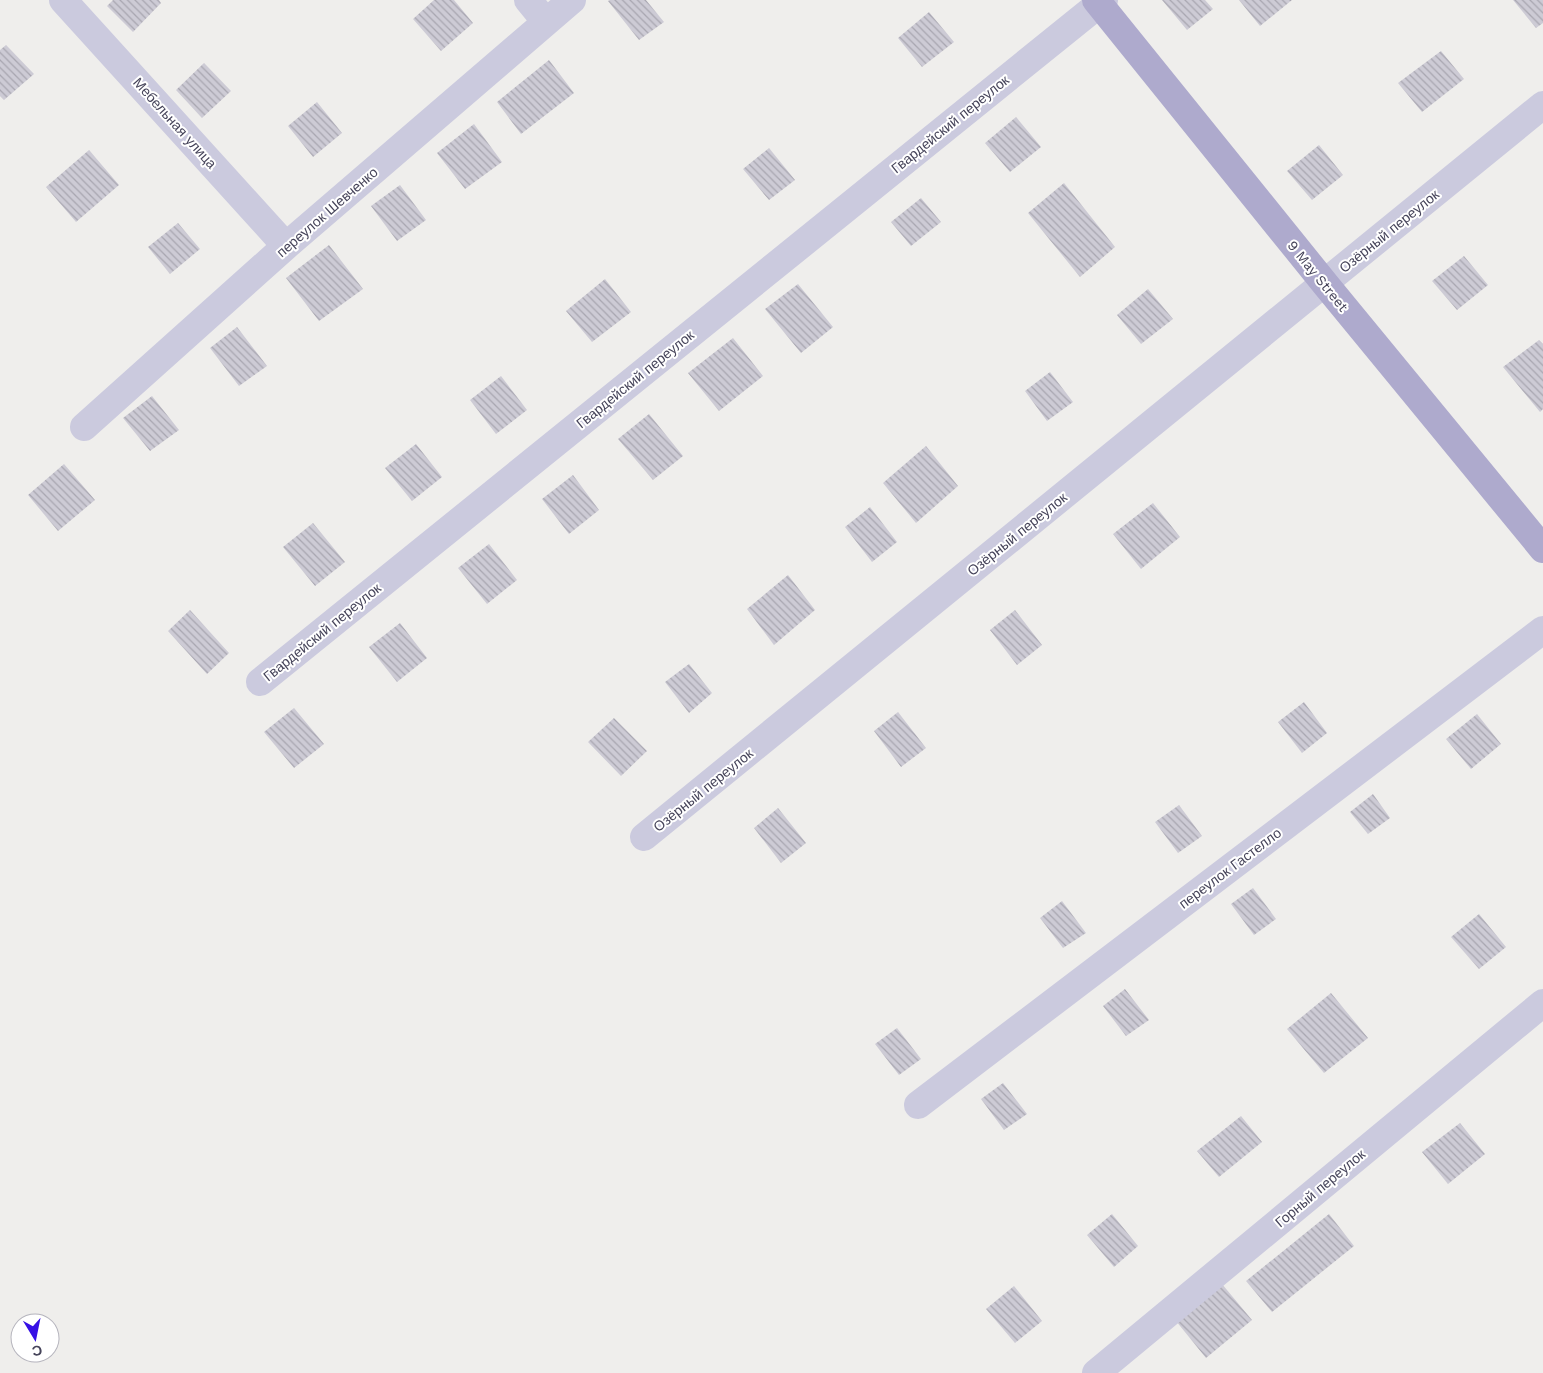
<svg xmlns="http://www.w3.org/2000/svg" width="1543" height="1373" viewBox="0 0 1543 1373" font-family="'Work Sans',sans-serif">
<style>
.building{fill:url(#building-back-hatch)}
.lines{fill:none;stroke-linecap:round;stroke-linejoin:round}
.street{stroke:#cbcade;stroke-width:28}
.primary{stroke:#aeaacd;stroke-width:28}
.labels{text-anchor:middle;stroke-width:4;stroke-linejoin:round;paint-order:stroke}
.street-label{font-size:14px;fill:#46445a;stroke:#fff}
</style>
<defs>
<pattern id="building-back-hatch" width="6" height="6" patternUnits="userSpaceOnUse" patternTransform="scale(1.25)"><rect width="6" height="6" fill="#cdcbd5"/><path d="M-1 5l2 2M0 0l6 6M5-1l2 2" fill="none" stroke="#a8a6b0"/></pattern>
</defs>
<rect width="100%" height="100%" fill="#efeeec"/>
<path class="building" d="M113 0H159L161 3 133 32 107 6Z
M434 0H454L473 23 441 51 413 19Z
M610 0H646L664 22 639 40 608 1Z
M1162 0H1205L1213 9 1187 30Z
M1239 0H1292L1260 26Z
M1513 0H1543V23L1536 28Z
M929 12 954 42 922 67 898 38Z
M6 45 34 74 4 100 0 96V50Z
M1441 51 1464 79 1422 112 1398 83Z
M549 60 574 93 521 134 497 102Z
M204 63 231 91 202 118 176 90Z
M317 102 342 133 313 157 288 126Z
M1016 117 1041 147 1010 172 985 143Z
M474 124 502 162 465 189 437 153Z
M1319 145 1343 175 1312 200 1287 171Z
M769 148 795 180 769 200 743 169Z
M89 150 119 185 76 222 46 187Z
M1064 183 1115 247 1080 277 1028 213Z
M400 185 426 220 397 241 371 206Z
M921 198 941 222 911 246 891 222Z
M178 223 200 249 170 274 148 247Z
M329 245 363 289 319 321 286 278Z
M1464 256 1488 285 1457 310 1432 281Z
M605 279 631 312 592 342 566 311Z
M798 284 833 327 801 353 765 309Z
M1148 289 1173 319 1141 344 1117 315Z
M237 327 267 366 239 386 210 348Z
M733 338 763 376 719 411 688 373Z
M1539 340 1543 344V409L1540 412 1503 367Z
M1050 372 1073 402 1047 421 1025 391Z
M501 376 527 410 496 434 470 400Z
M152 396 179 430 150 451 123 418Z
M649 414 683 456 653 480 618 439Z
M416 444 442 477 412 501 385 468Z
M926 446 958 486 916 523 883 483Z
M64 464 95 500 58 531 28 495Z
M573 475 599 510 569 534 542 499Z
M1153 503 1180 537 1141 569 1113 534Z
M870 507 897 542 872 562 845 527Z
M313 523 345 562 315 586 283 547Z
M489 544 517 580 487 604 458 568Z
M788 575 815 610 774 645 747 609Z
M190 610 229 653 207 674 168 631Z
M1015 610 1042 645 1017 665 990 630Z
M400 623 427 658 397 682 369 647Z
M689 664 712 693 689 713 665 682Z
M1304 702 1327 733 1302 753 1278 722Z
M294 708 324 744 294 768 264 732Z
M898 712 926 748 901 767 874 731Z
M1477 714 1501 744 1471 769 1446 739Z
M614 718 647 751 621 776 588 742Z
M1373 794 1390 818 1368 834 1350 812Z
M1179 805 1202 836 1178 853 1155 822Z
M778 808 806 843 781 863 754 828Z
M1253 888 1276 919 1254 935 1231 904Z
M1062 901 1086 933 1063 948 1040 918Z
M1479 914 1506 947 1479 969 1451 937Z
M1125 989 1149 1020 1126 1036 1103 1006Z
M1331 993 1368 1038 1324 1073 1287 1029Z
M897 1028 921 1059 899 1075 875 1044Z
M1003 1083 1027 1114 1004 1130 981 1099Z
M1241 1116 1262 1142 1219 1177 1197 1151Z
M1460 1123 1485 1154 1448 1184 1422 1152Z
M1112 1214 1138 1246 1114 1267 1087 1235Z
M1329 1214 1354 1246 1272 1312 1246 1281Z
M1222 1284 1252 1320 1206 1358 1176 1321Z
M1014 1286 1042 1321 1015 1343 986 1309Z"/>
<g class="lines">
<path class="street" d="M63 0 286 246
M528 0 546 22
M84 427 286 246 572 0
M260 682 1104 0
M644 837 1543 105
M918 1105 1543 630
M1096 1373 1543 1003"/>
<path class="primary" d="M1096 0 1326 285 1543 549"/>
</g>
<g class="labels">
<g class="street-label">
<text transform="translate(175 123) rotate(48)" y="5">Мебельная улица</text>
<text transform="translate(950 124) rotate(-39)" y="5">Гвардейский переулок</text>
<text transform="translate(327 212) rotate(-41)" y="5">переулок Шевченко</text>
<text transform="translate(1389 231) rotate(-39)" y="5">Озёрный переулок</text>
<text transform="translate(1318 276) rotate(51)" y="5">9 May Street</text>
<text transform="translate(635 379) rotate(-39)" y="5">Гвардейский переулок</text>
<text transform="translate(1017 534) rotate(-39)" y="5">Озёрный переулок</text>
<text transform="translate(322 632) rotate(-39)" y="5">Гвардейский переулок</text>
<text transform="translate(703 790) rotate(-39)" y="5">Озёрный переулок</text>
<text transform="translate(1230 868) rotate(-37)" y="5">переулок Гастелло</text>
<text transform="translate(1320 1188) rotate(-40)" y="5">Горный переулок</text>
</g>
</g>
<g transform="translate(35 1338) rotate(170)"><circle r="24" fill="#ffffff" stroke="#b5b4bd"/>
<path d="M0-4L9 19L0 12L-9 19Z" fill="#3610e5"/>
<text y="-8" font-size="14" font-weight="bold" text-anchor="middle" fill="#46445a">С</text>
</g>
</svg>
